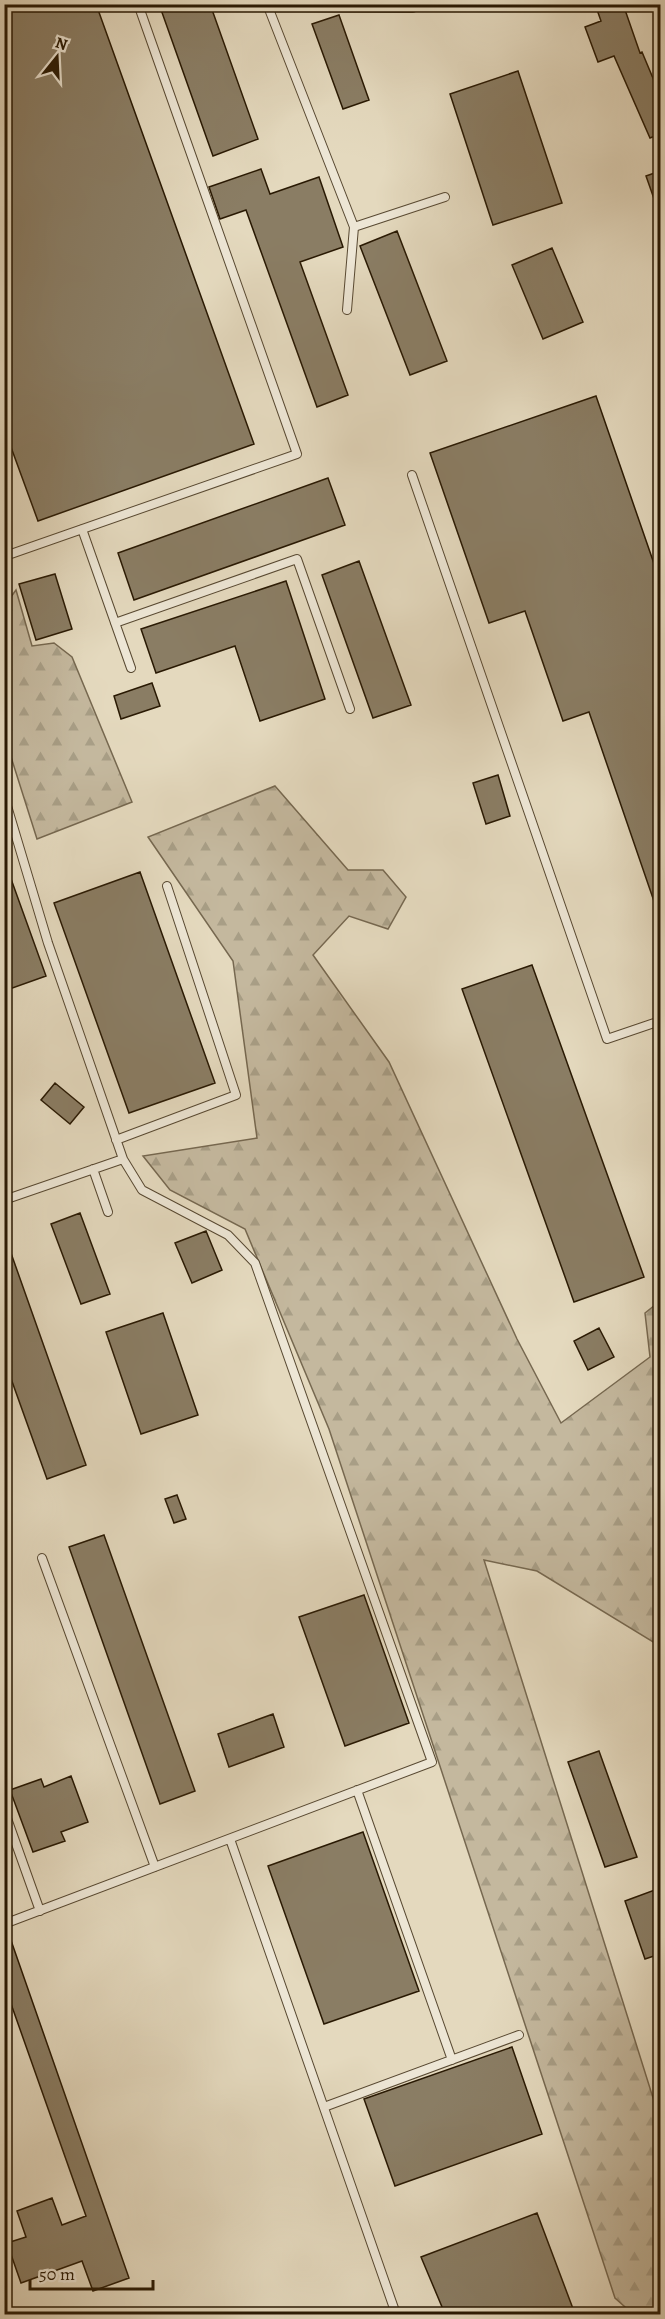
<svg xmlns="http://www.w3.org/2000/svg" width="665" height="2319" viewBox="0 0 665 2319" font-family="Alegreya,serif">
<style>
.forest{fill:url(#forest-firs);stroke:#766850;stroke-width:1.5}
.building{fill:#8a7d64;stroke:#291903;stroke-width:1.5}
.lines{fill:none;stroke-linecap:round;stroke-linejoin:round}
.service-casing{stroke:#584932;stroke-width:10}
.service{stroke:#ede6d5;stroke-width:8}
</style>
<defs>
<pattern id="forest-firs" width="22" height="20" patternUnits="userSpaceOnUse" patternTransform="scale(1.5)"><rect width="22" height="20" fill="#c4b89e"/><path d="M5 1l3.5 6h-7zM16 11l3.5 6h-7z" fill="#a89e86"/></pattern>
</defs>
<rect width="100%" height="100%" fill="#e4d9be"/>
<filter id="stains"><feTurbulence type="fractalNoise" baseFrequency=".00333" numOctaves="4"/><feColorMatrix values="0 0 0 0 .2 0 0 0 0 .09 0 0 0 0 .02 0 0 0 .5 -.17"/></filter>
<radialGradient id="worn" r=".72"><stop offset=".6" stop-color="#630" stop-opacity="0"/><stop offset="1" stop-color="#630" stop-opacity=".3"/></radialGradient>
<path class="forest" d="M16 590 32 646 54 643 72 657 132 802 37 839 5 738V605Z
M275 786 348 870H383L406 897 388 929 349 916 313 955 389 1062 517 1339 561 1423 650 1357 645 1313 660 1301V1644L658 1645 537 1571 484 1560 660 2120V2314H633L615 2298 329 1429 245 1229 170 1190 143 1156 257 1138 233 961 148 837Z"/>
<path class="building" d="M4 4H96L254 444 38 521 4 428Z
M159 4H210L258 139 213 156Z
M595 4H623L640 53 642 52 660 95V134L650 138 614 56 598 62 585 27 601 21Z
M339 15 369 100 343 109 312 24Z
M518 71 562 203 493 225 450 94Z
M261 169 270 194 319 177 343 247 300 262 348 395 317 407 246 210 220 219 209 187Z
M660 171V213H659L646 176Z
M397 231 447 361 410 375 360 246Z
M552 248 583 322 543 339 512 265Z
M596 396 660 581V912L658 913 589 712 563 721 525 611 489 623 430 453Z
M328 478 345 525 134 600 118 553Z
M359 561 411 705 373 718 322 575Z
M55 574 72 629 36 640 19 584Z
M286 581 325 699 260 721 235 646 156 673 141 629Z
M152 683 160 706 121 719 114 696Z
M498 775 510 816 486 824 473 783Z
M4 865H6L46 976 4 991Z
M140 872 215 1083 129 1113 54 903Z
M532 965 644 1277 574 1302 462 989Z
M55 1083 84 1107 70 1124 41 1100Z
M80 1213 110 1294 81 1304 51 1224Z
M206 1231 222 1270 192 1283 175 1243Z
M4 1239H6L86 1465 47 1479 4 1359Z
M163 1313 198 1415 141 1434 106 1332Z
M599 1328 614 1357 588 1370 574 1341Z
M177 1495 186 1519 174 1523 165 1499Z
M104 1535 195 1791 160 1804 69 1547Z
M364 1595 409 1723 345 1746 299 1617Z
M273 1714 284 1747 229 1767 218 1734Z
M599 1751 637 1857 605 1867 568 1762Z
M71 1776 88 1822 61 1832 65 1841 33 1852 10 1790 41 1779 44 1787Z
M363 1832 419 1991 324 2024 268 1866Z
M660 1888V1954L645 1959 625 1901Z
M7 1929 129 2278 93 2291 82 2261 21 2283 7 2243 26 2237 17 2211 52 2198 62 2225 86 2216 4 1984V1930Z
M512 2047 542 2134 395 2186 364 2099Z
M537 2213 575 2314H445L421 2257Z"/>
<g class="lines">
<g class="service-casing">
<path id="service" d="M267 4 354 227 347 310
M268 7 413 8
M354 227 445 197
M412 475 607 1039 660 1021
M82 529 131 668
M4 545 8 555 4 560
M8 555 297 454 138 4
M115 623 297 559 350 709
M4 796 48 943 123 1159 142 1190 228 1235 255 1263 432 1762 4 1924
M116 1140 236 1095 167 886
M93 1169 108 1212
M4 1200 123 1159
M42 1558 155 1867
M357 1790 452 2060
M4 1810 40 1911
M230 1839 396 2314
M324 2107 519 2035"/>
</g>
<use href="#service" class="service"/>
</g>
<rect width="665" height="2319" fill="none" stroke="#e4d9be" stroke-width="24"/>
<rect x="6" y="6" width="653" height="2307" fill="none" stroke="#291903" stroke-width="3"/>
<rect x="12" y="12" width="641" height="2295" fill="none" stroke="#291903" stroke-width="1.5"/>
<g transform="translate(57 57) rotate(18)" stroke="#ede6d5" stroke-width="4.5" paint-order="stroke">
<path d="M0-4.5L10 22L0 15L-10 22Z" fill="#291903"/>
<text y="-9" font-size="16" font-weight="bold" text-anchor="middle" fill="#291903">N</text>
</g>
<path d="M30 2280v9h123v-9" fill="none" stroke="#291903" stroke-width="3"/>
<text x="39" y="2280" font-size="18" fill="#291903" stroke="#ede6d5" stroke-width="4.5" paint-order="stroke">50 m</text>
<rect width="100%" height="100%" filter="url(#stains)"/>
<rect width="100%" height="100%" fill="url(#worn)"/>
</svg>
